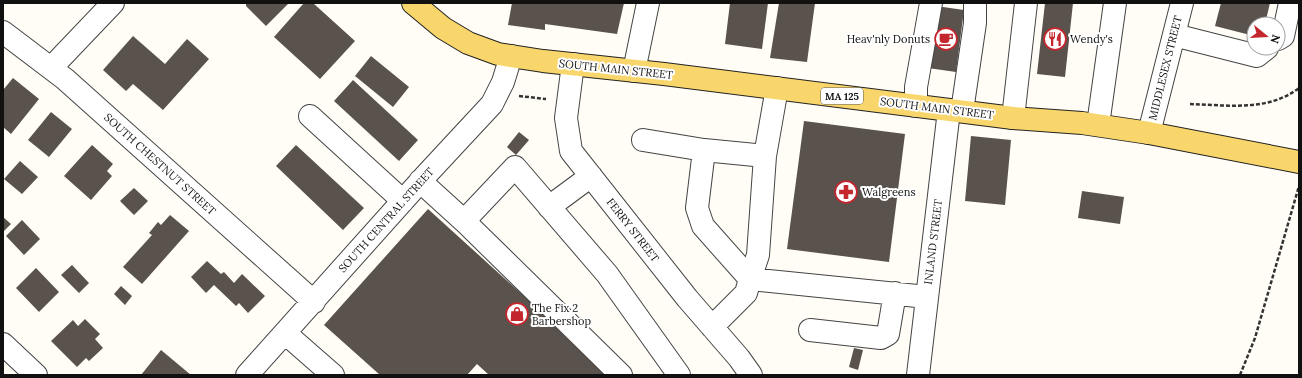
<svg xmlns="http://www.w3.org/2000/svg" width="1302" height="378" viewBox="0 0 1302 378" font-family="Lora,serif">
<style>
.building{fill:#5a524d}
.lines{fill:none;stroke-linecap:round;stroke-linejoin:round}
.minor-casing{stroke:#444;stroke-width:24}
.major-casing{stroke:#222;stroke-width:24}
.path{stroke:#333;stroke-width:2.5;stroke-dasharray:4 2;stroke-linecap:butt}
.minor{stroke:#fff;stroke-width:22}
.major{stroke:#f9d66b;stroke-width:22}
.labels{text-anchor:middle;stroke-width:4;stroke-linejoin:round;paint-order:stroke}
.shield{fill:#fff;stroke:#585858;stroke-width:1}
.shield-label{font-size:10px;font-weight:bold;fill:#111}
.poi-label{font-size:11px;fill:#111;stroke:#fff;text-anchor:start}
.street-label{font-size:11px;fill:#111;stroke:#fff}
</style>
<rect width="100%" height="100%" fill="#fffdf5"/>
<path class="building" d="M246 3H289L266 26 246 6Z
M304 3H313L355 41 320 79 274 37Z
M512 3H624L617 34 545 24V30L508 25Z
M730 3H768L762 49 725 44Z
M779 3H815L807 62 770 58Z
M1045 3H1073L1065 77 1037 74Z
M1221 3H1270L1265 24H1254V36L1215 26Z
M936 6 964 10 956 72 928 68Z
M133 36 165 64 187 39 209 59 163 110 133 84 126 91 103 70Z
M371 56 409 87 393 107 355 76Z
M13 78 39 99 11 134 3 127V90Z
M353 80 418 140 399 161 334 101Z
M51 112 72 129 49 157 28 140Z
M804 121 905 134 889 262 787 249Z
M519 132 529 140 516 155 507 147Z
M971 136 1011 140 1005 205 965 201Z
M92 145 113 164 107 171 112 176 91 200 64 176Z
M296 145 364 208 343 230 276 166Z
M20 161 38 177 22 194 4 179Z
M134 188 148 201 134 215 120 201Z
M1082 191 1124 197 1120 224 1078 218Z
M428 209 611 375H489L477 364 467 375H380L324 325Z
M170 215 189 231 142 284 123 267 152 235 149 233 158 222 161 225Z
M3 217 11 224 3 232Z
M22 220 40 239 24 255 6 236Z
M207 261 221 274 224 272 234 283 242 274 265 296 248 313 239 303 236 306 214 285 206 293 191 277Z
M72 265 89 283 79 293 61 275Z
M36 268 59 292 39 312 16 288Z
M121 286 132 296 125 305 114 294Z
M85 319 100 334 95 339 103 348 89 361 86 358 77 367 51 341 73 320 78 326Z
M854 348 863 350 858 370 849 367Z
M161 350 191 375H141Z"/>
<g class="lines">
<g class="minor-casing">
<path id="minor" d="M3 32 65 79 314 302
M1174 35 1257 56 1267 48
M1278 39 1283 36 1290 3
M573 64 566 118 571 151 687 298 739 358 751 375
M51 68 113 3
M634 71 648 3
M916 106V87L931 3
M962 111 975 23V3
M310 116 403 201
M1013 118 1026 3
M1098 125 1115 3
M1149 133 1182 3
M643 140 704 150
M765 156 758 255 750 279 703 226 697 208 704 150 765 156 777 88
M420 181 464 221
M549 207 591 176
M712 327 746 293 750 279 927 297
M810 330 881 338 888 334 895 293
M285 333 333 375
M3 344 36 375
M247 375 426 175 492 104 503 82 511 56
M621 375 464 221 515 167 607 274 679 375
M918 375 949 110"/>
</g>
<g class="major-casing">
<path id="major" d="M413 3 443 28 468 43 498 54 543 61 664 74 1013 118 1082 123 1149 133 1299 162"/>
</g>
<path class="path" d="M519 96 546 99
M1190 104C1226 105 1268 112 1299 88
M1240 375 1255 338 1299 186"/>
<use href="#minor" class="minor"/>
<use href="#major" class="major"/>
</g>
<defs>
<g id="cafe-ring" transform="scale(1.15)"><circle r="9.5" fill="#fff" stroke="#c4262e" stroke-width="1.5"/><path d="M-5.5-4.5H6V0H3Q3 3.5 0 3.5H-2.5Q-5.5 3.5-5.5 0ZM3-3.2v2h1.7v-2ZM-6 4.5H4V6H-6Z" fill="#c4262e"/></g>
<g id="restaurant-ring" transform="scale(1.15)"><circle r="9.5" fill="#fff" stroke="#c4262e" stroke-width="1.5"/><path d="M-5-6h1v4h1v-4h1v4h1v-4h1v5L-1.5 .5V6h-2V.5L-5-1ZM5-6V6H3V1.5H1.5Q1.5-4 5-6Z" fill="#c4262e"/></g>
<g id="pharmacy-ring" transform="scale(1.15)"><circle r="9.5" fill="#fff" stroke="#c4262e" stroke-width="1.5"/><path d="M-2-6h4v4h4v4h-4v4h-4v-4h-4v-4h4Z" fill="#c4262e"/></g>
<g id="shop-ring" transform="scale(1.15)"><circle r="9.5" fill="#fff" stroke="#c4262e" stroke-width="1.5"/><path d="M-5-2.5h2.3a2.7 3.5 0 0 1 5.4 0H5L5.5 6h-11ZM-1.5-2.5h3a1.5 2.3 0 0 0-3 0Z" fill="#c4262e"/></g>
</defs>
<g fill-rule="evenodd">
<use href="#cafe-ring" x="946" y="39"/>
<use href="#restaurant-ring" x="1055" y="39"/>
<use href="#pharmacy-ring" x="846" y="192"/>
<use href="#shop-ring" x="517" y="314"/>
</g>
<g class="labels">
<rect class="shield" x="821" y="88" width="42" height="16" rx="3"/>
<g class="shield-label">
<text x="842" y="100">MA 125</text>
</g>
<g class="poi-label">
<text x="930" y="43" text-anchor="end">Heav'nly Donuts</text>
<text x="1070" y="43">Wendy's</text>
<text x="862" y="196">Walgreens</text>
<text x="532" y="312">The Fix 2<tspan x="532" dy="13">Barbershop</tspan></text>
</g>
<g class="street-label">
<text transform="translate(1165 68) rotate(-76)" y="4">MIDDLESEX STREET</text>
<text transform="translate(616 69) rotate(6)" y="4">SOUTH MAIN STREET</text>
<text transform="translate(937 108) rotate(7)" y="4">SOUTH MAIN STREET</text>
<text transform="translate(160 164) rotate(42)" y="4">SOUTH CHESTNUT STREET</text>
<text transform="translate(386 220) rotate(-48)" y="4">SOUTH CENTRAL STREET</text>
<text transform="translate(633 230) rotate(52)" y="4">FERRY STREET</text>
<text transform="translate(933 242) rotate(-83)" y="4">INLAND STREET</text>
</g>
</g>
<rect width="1302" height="378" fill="none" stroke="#111111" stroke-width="8"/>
<g transform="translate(1266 36) rotate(108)"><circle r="19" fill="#ffffff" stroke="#a0a0a0"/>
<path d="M0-3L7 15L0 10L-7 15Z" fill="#c4262e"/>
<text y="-6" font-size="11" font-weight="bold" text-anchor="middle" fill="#111111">N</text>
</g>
</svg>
